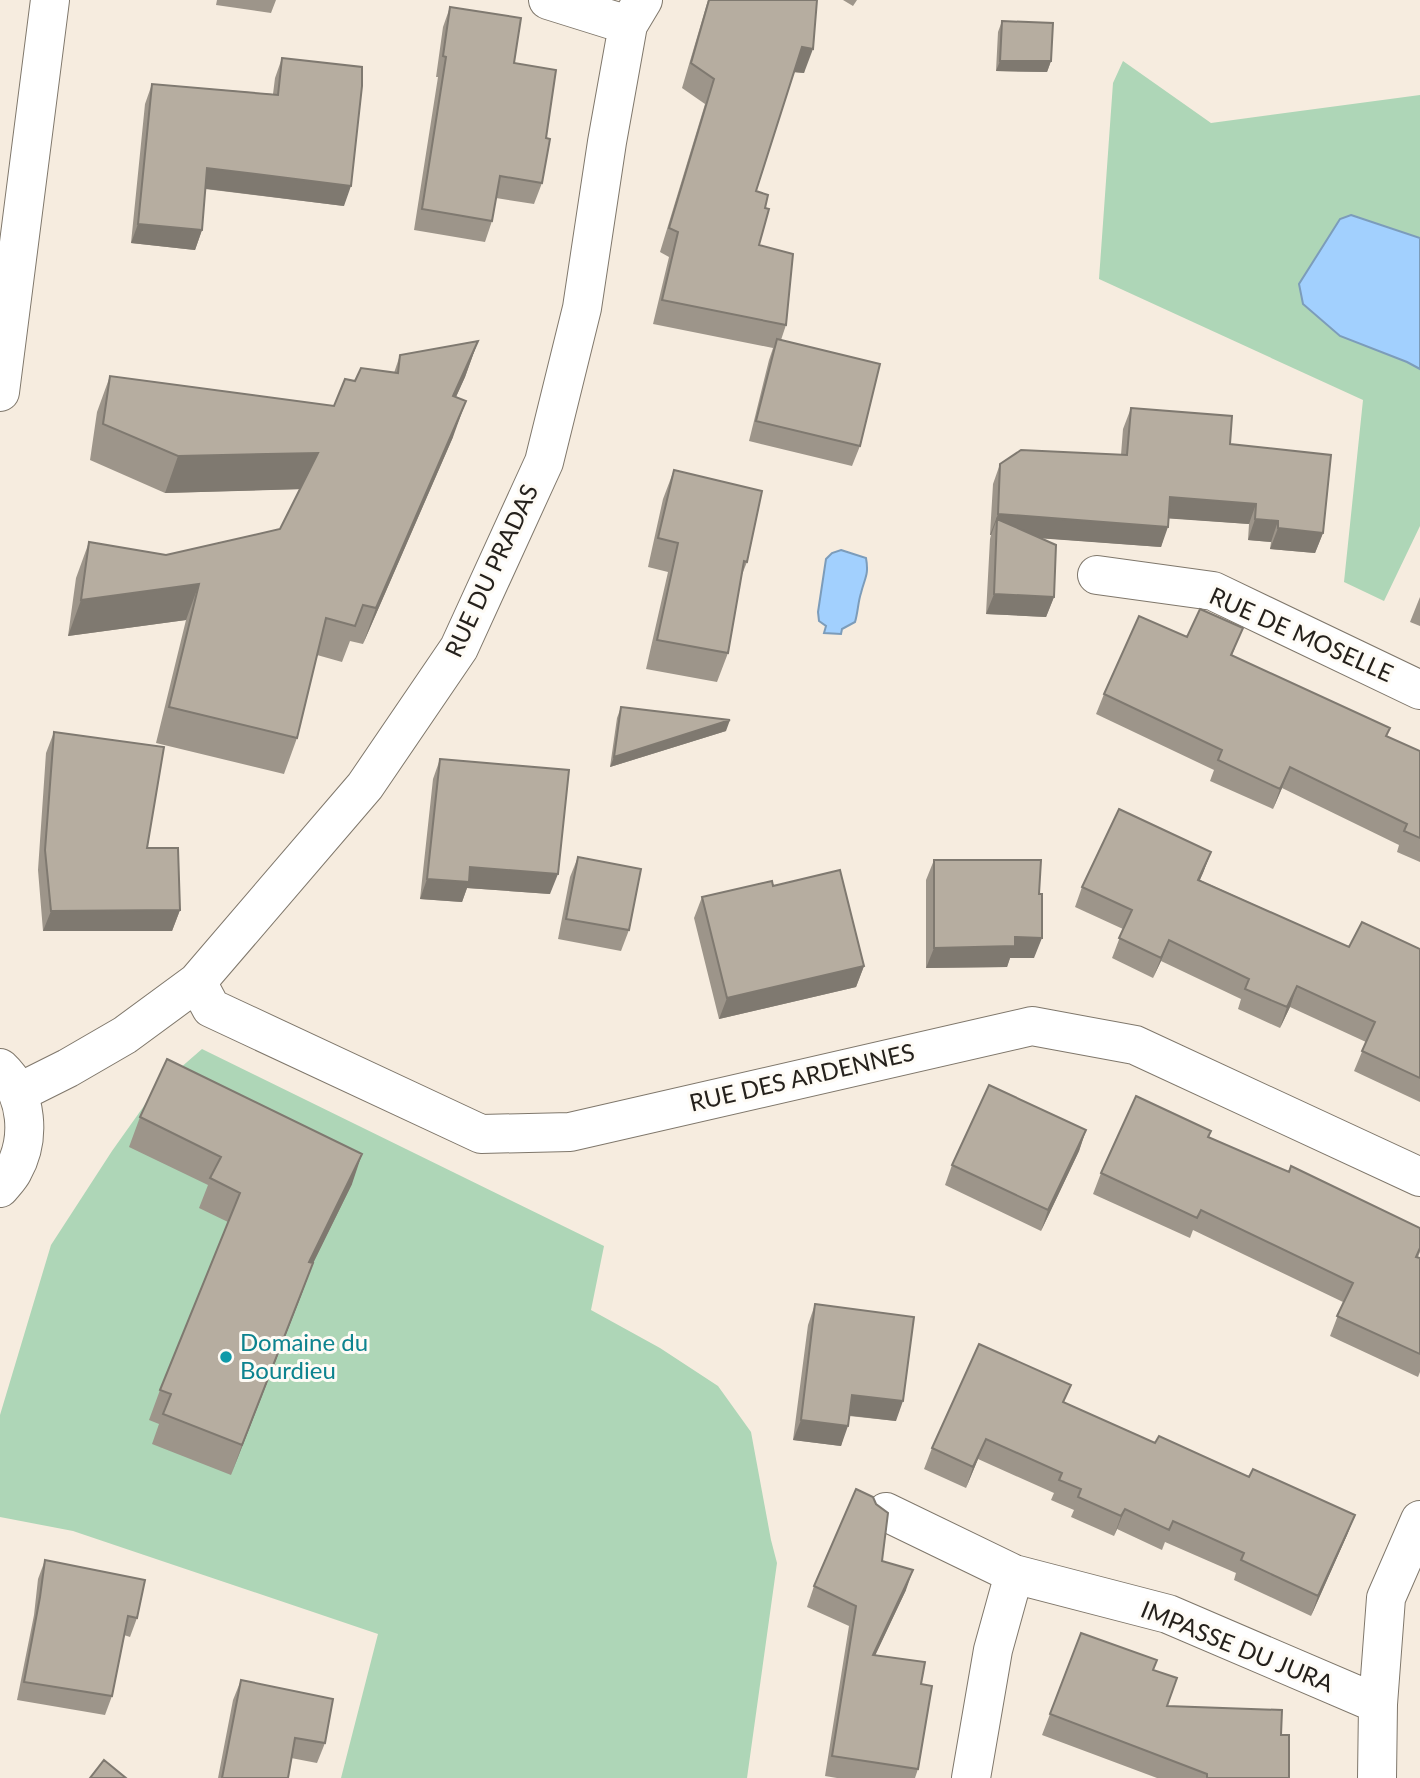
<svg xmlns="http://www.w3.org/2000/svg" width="1420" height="1778" viewBox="0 0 1420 1778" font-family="Lato,sans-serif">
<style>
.green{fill:#aed6b7}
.water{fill:#a2d0fe;stroke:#7c9cba;stroke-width:2}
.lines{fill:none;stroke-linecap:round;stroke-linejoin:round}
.street-casing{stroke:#7f776b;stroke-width:40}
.secondary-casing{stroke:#7f776b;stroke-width:40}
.street{stroke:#fff;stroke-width:38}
.secondary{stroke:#fff;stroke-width:38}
.wall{fill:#9d958a}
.shaded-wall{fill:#7f7970}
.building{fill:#b6ada0;stroke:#7f7970;stroke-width:2}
.culture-dot{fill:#0f9aa8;stroke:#fefbf5;stroke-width:2.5}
.labels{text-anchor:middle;stroke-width:6;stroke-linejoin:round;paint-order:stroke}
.street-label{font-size:24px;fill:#25211c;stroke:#fefbf5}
.culture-label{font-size:24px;fill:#0d838f;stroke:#fefbf5;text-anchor:start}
</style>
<rect width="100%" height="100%" fill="#f6ecdf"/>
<path class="green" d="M1123 61 1211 123 1420 95V526L1384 601 1344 582 1363 400 1099 279 1113 83Z
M202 1049 604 1246 591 1310 660 1348 718 1386 751 1432 771 1540 777 1563 747 1778H341L378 1634 73 1531 0 1517V1415L51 1245 112 1151 156 1089Z"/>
<path class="water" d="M1351 215 1420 238V369L1407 362 1340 336 1303 304 1299 284 1340 219Z
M841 550 866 558C869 575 865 577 861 593 858 602 858 612 855 622L842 629 841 634 824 633 826 626 819 621 818 612 826 559 832 553Z"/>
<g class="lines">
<g class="street-casing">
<path id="street" d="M548 0 628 25
M1097 575 1213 591 1420 690
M197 982 211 1008 481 1134 570 1132 1032 1026 1135 1045 1420 1177
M18 1093 68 1068 125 1035 197 982 365 786 459 648 544 462 582 308 607 142 628 25 643 0
M886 1512 1014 1574 1168 1614 1378 1704
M971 1778 993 1650 1014 1574
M1377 1778 1378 1704 1386 1598 1420 1520"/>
</g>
<g class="secondary-casing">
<path id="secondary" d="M0 392 50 0
M0 1068C28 1094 31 1139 13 1171 10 1177 4 1183 0 1188"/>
</g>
<use href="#street" class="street"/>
<use href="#secondary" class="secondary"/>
</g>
<path class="wall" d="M217 0H276L271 13 216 5Z
M708 0H817L804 73 794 72 756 191 759 245 786 325 781 340 860 446 852 466 749 441 769 360 773 348 653 324 669 257 660 252 705 104 682 88Z
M843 0H857L853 6Z
M450 7 514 63 546 138 542 183 534 204 496 198 492 221 485 242 414 230 438 77H436L443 27Z
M1002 21 1051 61 1047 72 996 71 998 32Z
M282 58 344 206 205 189 202 230 195 250 131 243 145 104 152 84 273 94 275 78Z
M478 341 465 377 456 397 453 437 363 644 350 641 342 662 317 655 297 738 284 774 156 743 186 620 68 636 76 578 89 542 166 555 280 529 300 489 165 493 90 460 97 412 110 376 334 406 355 381 394 373 400 355Z
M1131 408 1230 444 1323 533 1315 553 1270 549 1271 542 1248 540 1249 524 1169 518 1161 547 1042 538 1054 597 1046 617 986 614 990 539 991 535H990L993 484 1000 464 1121 455 1123 429Z
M674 470 747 562 741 577 728 653 717 682 646 669 668 572 648 567 663 499Z
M1420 597V626L1410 622Z
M1187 637 1235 648 1232 655 1387 737 1420 751V862L1397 852 1399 845 1282 788 1273 809 1210 781 1214 770 1096 714 1104 694Z
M621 707 726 731 610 767 617 718Z
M54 732 147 848 180 910 172 931H43L38 870 46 753Z
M440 759 550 894 467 888 462 902 420 899 433 779Z
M1211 852 1200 880 1349 947 1420 949V1102L1354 1071 1366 1042 1290 1007 1280 1028 1238 1009 1241 999 1161 961 1153 978 1112 958 1123 929 1075 907 1082 887Z
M578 857 629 930 621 951 558 939 570 877Z
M934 860 1034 958H1010L1007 967 926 968V880Z
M773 886 864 966 856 987 719 1019 694 918 702 897Z
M140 1117 352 1184 313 1263 302 1293 231 1475 152 1444 159 1424 149 1420 160 1390 228 1222 199 1208 208 1185 129 1147Z
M1086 1130 1079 1151 1041 1231 945 1185 952 1165Z
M1209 1137 1289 1172 1420 1228V1252L1418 1257 1420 1258V1372L1418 1377 1330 1336 1343 1302 1193 1230 1190 1238 1093 1194 1101 1173Z
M815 1304 896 1421 849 1416 841 1446 793 1440 808 1325Z
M1064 1402 1155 1443 1355 1515 1347 1535 1311 1616 1234 1580 1236 1573 1165 1542 1162 1550 1117 1529 1114 1536 1071 1517 1074 1510 1051 1500 1054 1493 978 1459 966 1488 924 1469 932 1448Z
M45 1560 137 1618 130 1637 124 1635 112 1696 105 1715 17 1700 34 1615 38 1579Z
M882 1561 906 1590 875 1655 921 1684 918 1769 915 1778H837L825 1776 849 1626 807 1607 814 1586Z
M1081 1633 1153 1670 1167 1706 1281 1735 1289 1778H1157L1042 1735Z
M241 1680 325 1743 317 1763 291 1758 287 1778H218L233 1700Z"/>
<path class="shaded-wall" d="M802 47 813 49 804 73 793 72Z
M1000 61H1051L1047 72 996 71Z
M207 168 351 186 344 206 200 188Z
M138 224 202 230 195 250 131 243Z
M478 341 465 377 440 432 453 396Z
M466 401 453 437 363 644 376 608Z
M318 453 305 489 165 493 178 456Z
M1170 497 1256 504 1249 524 1162 518Z
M998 514 1168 527 1161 547 997 535V519L991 535H990Z
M1255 519 1278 521 1271 542 1248 540Z
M1278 528 1323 533 1315 553 1270 549Z
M199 584 186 620 68 636 81 600Z
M994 594 1054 597 1046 617 986 614Z
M730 720 726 731 610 767 614 757Z
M1290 767 1282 788 1273 809 1280 789Z
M1211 852 1203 873 1190 900 1198 880Z
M470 867 558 874 550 894 467 888 462 902 420 899 427 879Z
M180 910 172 931H43L51 911Z
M1015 937 1042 938 1034 958H1010L1007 967 926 968 934 948Z
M1169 940 1161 961 1153 978 1161 958Z
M864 966 856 987 719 1019 727 998Z
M1297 986 1290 1007 1280 1028 1287 1007Z
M1086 1130 1079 1151 1041 1231 1048 1210Z
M362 1154 352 1184 299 1292 309 1262Z
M313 1263 302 1293 231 1475 242 1445Z
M852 1395 903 1401 896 1421 845 1415Z
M801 1420 848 1426 841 1446 793 1440Z
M986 1439 978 1459 966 1488 973 1467Z
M1125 1509 1117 1529 1114 1536 1121 1516Z
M1355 1515 1347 1535 1311 1616 1318 1596Z
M913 1570 906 1590 866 1675 873 1655Z"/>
<path class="building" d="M709 0H817L813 49 802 47 756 191 768 195 765 208 769 209 759 245 793 254 786 325 662 300 678 232 669 228 714 79 691 63Z
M450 7 521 18 514 63 556 70 546 138 550 139 542 183 500 176 492 221 422 209 446 57 443 56Z
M1002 21 1053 23 1051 61H1000Z
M282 58 362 67V86L351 186 207 168 202 230 138 224 152 84 278 95Z
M777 339 880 364 860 446 756 421Z
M478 341 453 396 466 401 376 608 363 605 355 626 326 618 297 738 169 707 199 584 81 600 89 542 166 555 280 529 318 453 178 456 103 424 110 376 334 406 345 379 355 381 361 368 398 373 400 355Z
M1131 408 1232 416 1230 444 1331 455 1323 533 1278 528V521L1255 519 1256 504 1170 497 1168 527 998 514 1000 464 1021 450 1127 455Z
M674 470 762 491 747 562 744 561 728 653 657 640 678 543 658 538Z
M997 519 1056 545 1054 597 994 594Z
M1200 609 1243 628 1231 655 1390 728 1386 736 1420 751V838L1404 831 1407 824 1290 767 1280 789 1218 760 1222 750 1104 694 1139 616 1187 637Z
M621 707 730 720 614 757Z
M54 732 164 747 147 848H178L180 910 51 911 45 850Z
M440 759 569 770 558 874 470 867 469 882 427 879Z
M1119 809 1211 852 1198 880 1349 947 1362 922 1420 949V1078L1362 1051 1375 1022 1297 986 1287 1007 1245 989 1249 979 1169 940 1161 958 1119 938 1132 910 1082 887Z
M578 857 641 869 629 930 566 919Z
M934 860H1041L1039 894H1042V938L1015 937V946L934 948Z
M840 870 864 966 727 998 702 897 772 881 773 886Z
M167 1059 362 1154 309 1262 313 1263 242 1445 163 1414 171 1394 160 1390 240 1193 210 1178 221 1157 140 1117Z
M989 1085 1086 1130 1048 1210 952 1165Z
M1136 1096 1211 1131 1208 1137 1289 1172 1291 1166 1420 1228V1248L1416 1257 1420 1258V1354L1337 1316 1353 1283 1201 1210 1197 1218 1101 1173Z
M815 1304 914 1317 903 1401 852 1395 848 1426 801 1420Z
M979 1344 1071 1385 1063 1402 1155 1443 1159 1436 1249 1477 1253 1469 1355 1515 1318 1596 1241 1560 1244 1553 1173 1521 1169 1530 1125 1509 1121 1516 1078 1497 1081 1489 1059 1480 1062 1473 986 1439 973 1467 932 1448Z
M856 1489 873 1497 876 1504 888 1513 882 1561 913 1570 873 1655 925 1662 921 1684 932 1686 918 1769 832 1756 856 1606 814 1586Z
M45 1560 145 1580 137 1618 128 1616 112 1696 24 1682 40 1597Z
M1081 1633 1157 1660 1153 1670 1177 1678 1167 1706 1282 1710 1281 1735H1289V1778H1207V1774L1050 1714Z
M241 1680 333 1699 325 1743 295 1738 288 1778H222Z
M104 1760 126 1778H90Z"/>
<circle class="culture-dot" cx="226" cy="1357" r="7"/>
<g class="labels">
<g class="street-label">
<text transform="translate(492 571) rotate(-65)" y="8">RUE DU PRADAS</text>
<text transform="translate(1301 635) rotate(24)" y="8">RUE DE MOSELLE</text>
<text transform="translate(802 1078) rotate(-13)" y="8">RUE DES ARDENNES</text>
<text transform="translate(1237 1647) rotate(22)" y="8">IMPASSE DU JURA</text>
</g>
<g class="culture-label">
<text x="240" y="1351">Domaine du<tspan x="240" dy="28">Bourdieu</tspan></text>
</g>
</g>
</svg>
